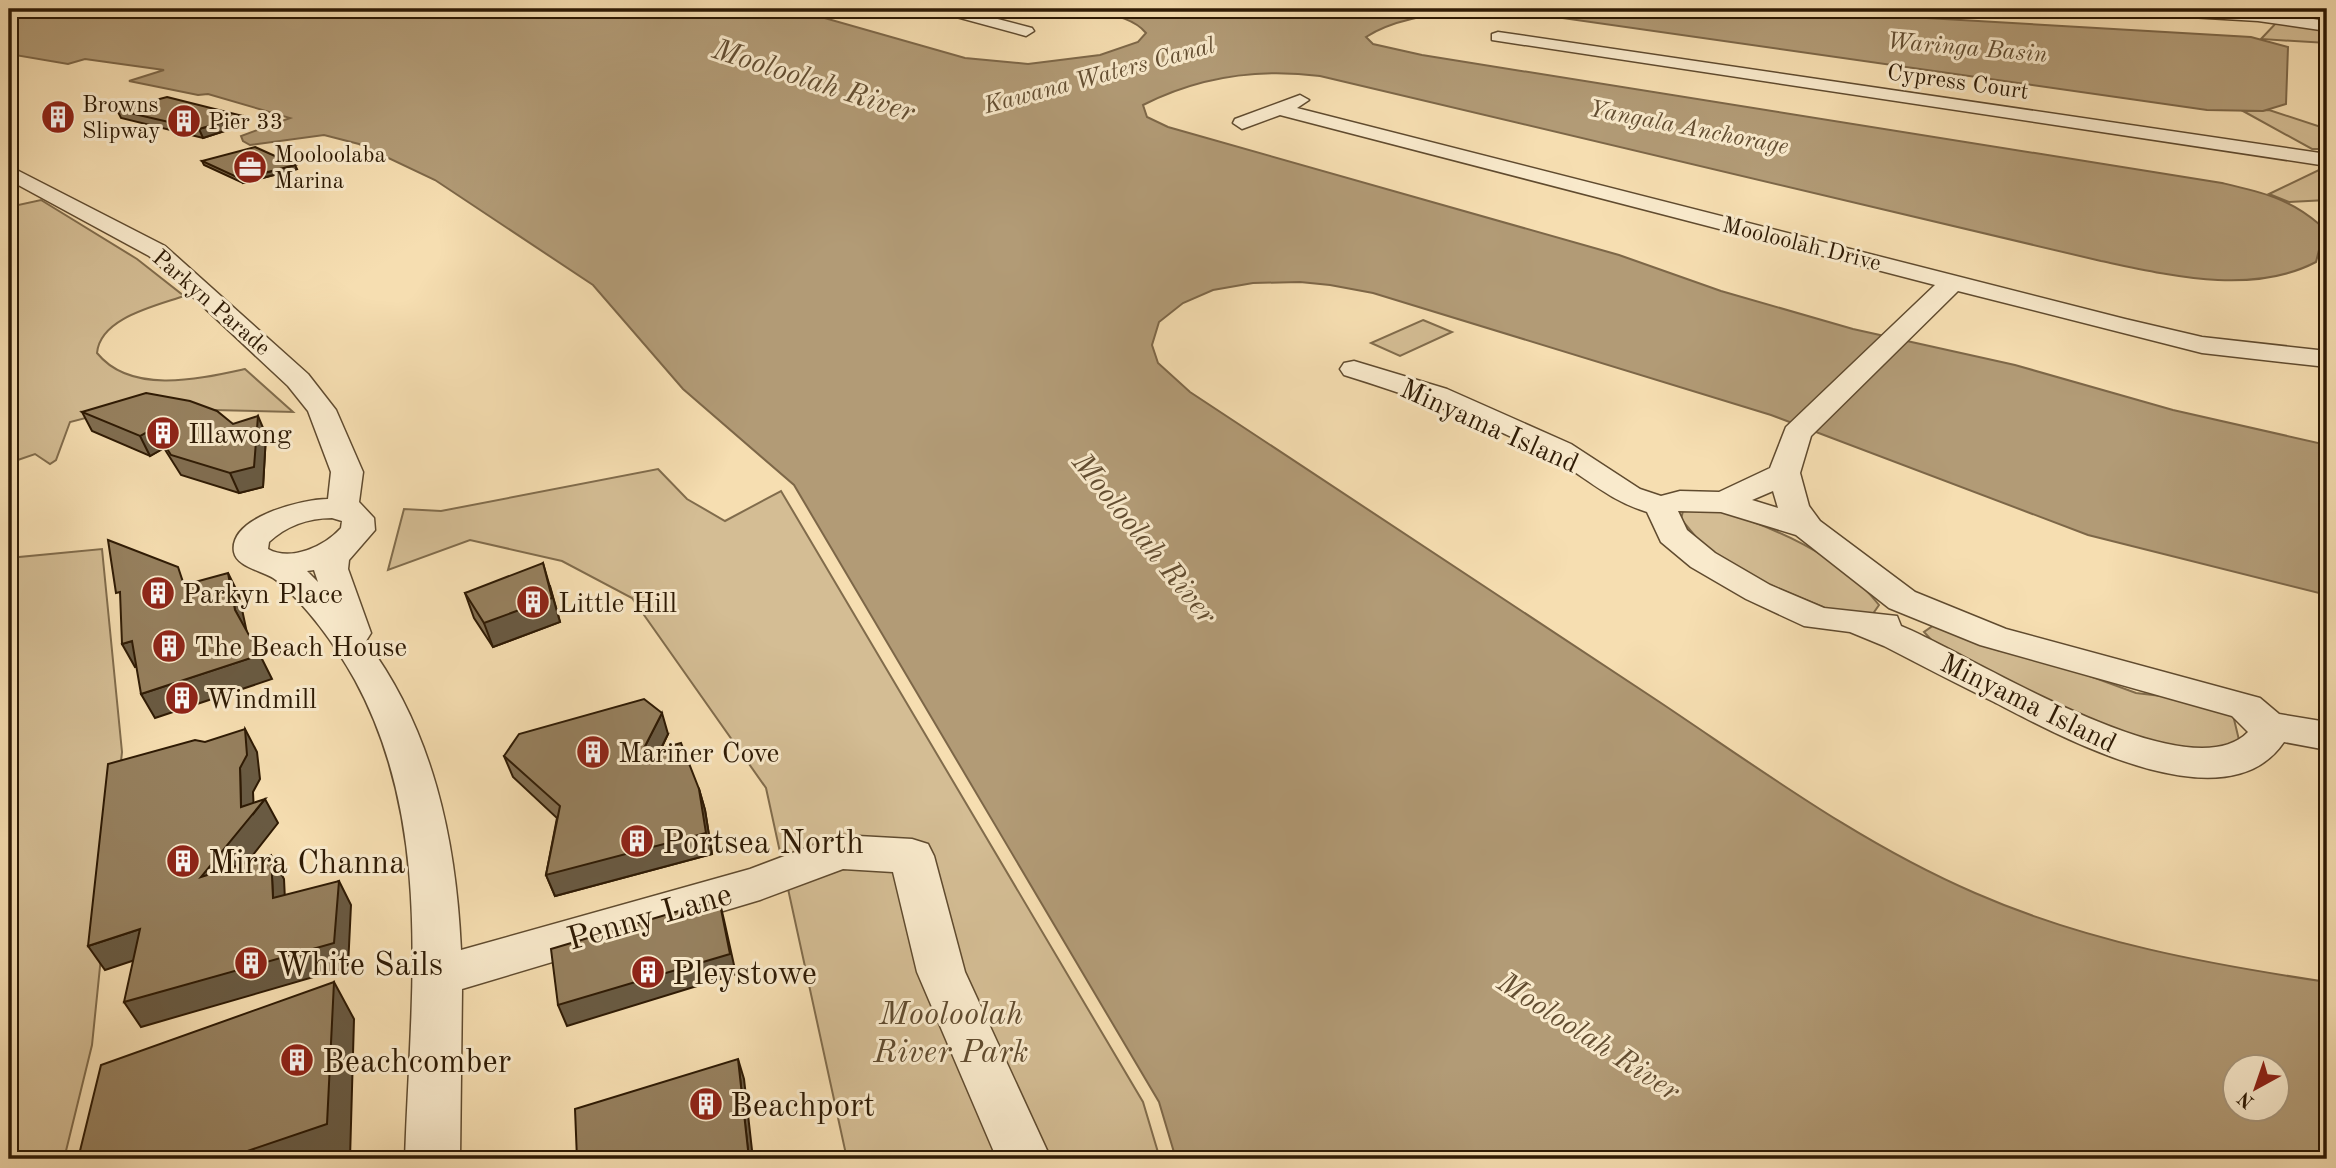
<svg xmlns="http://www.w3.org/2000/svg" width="2336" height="1168" viewBox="0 0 2336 1168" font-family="'Old Standard TT',serif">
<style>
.green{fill:#d4bd94;stroke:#816c4c;stroke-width:2}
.water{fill:#b29b76;stroke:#7d6748;stroke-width:2;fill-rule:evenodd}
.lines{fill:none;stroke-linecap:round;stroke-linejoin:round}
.minor-casing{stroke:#604b2f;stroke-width:3}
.minor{fill:#f9eacc;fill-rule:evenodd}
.wall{fill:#816e51;stroke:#2e1a04;stroke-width:2}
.shaded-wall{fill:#695a42;stroke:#2e1a04;stroke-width:2}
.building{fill:#96805e;stroke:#2e1a04;stroke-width:2}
.labels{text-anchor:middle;stroke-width:6;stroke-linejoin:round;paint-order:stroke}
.far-street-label{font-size:23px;fill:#2e1a04;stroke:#f9eacc}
.far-poi-label{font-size:23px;fill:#2e1a04;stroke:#f9eacc;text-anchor:start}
.far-water-label{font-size:24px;font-style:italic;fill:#634e32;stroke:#f9eacc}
.street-label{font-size:28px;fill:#2e1a04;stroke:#f9eacc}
.poi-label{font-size:28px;fill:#2e1a04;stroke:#f9eacc;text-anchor:start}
.water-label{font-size:30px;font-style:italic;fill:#634e32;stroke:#f9eacc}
.near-poi-label{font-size:33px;fill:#2e1a04;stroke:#f9eacc;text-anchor:start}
.near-street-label{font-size:33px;fill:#2e1a04;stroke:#f9eacc}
.near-park-label{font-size:33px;font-style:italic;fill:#604b2f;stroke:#f9eacc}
</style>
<rect width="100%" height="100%" fill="#f6deb1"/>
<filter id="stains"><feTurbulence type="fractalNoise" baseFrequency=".00286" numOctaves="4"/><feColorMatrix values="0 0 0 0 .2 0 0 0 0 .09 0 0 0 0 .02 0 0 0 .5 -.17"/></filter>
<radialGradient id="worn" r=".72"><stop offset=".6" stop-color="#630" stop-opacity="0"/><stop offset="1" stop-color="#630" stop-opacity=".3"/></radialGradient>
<path class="green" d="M2277 22 2327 30V43L2261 39Z
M2269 110 2327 129V149H2312L2243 111Z
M2323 168 2327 169V200L2289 202 2269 194Z
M41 200 137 259 184 296C155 306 100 318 97 353 131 395 199 379 245 369L293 412 124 408 70 422 56 460 50 464 35 454 9 463V207Z
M1423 320 1452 332 1400 356 1371 343Z
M658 469 687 499 725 521 781 491 1143 1102 1160 1159H847L766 788 632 598 562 561 470 540 388 570 404 509 441 511Z
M1712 507C1774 528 1838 553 1879 605L1872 615H1842L1758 580 1705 548 1681 519 1683 511Z
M102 549 122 752 92 1045 64 1159H9V558Z
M1937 623 2000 651 2024 652 2136 693 2195 700 2233 715 2239 740 2209 753 2115 735 1937 646 1924 632Z"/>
<path class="water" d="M9 9H793L965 58 1028 64 1100 55 1138 42 1146 33C1132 16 1105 14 1085 9H1476C1440 14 1397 17 1366 37L1373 44 1422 55 2222 183C2261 192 2289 198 2319 224L2321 242 2316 262C2251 296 2169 275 2101 261L1320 76C1258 68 1200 76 1143 105L1147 117 1168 127 1619 255 1721 291 1853 329 2015 365 2173 410 2327 445V595L2088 535 1771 415 1373 293 1330 285 1300 282 1253 283 1213 290 1183 303 1159 322 1152 345 1158 363 1190 392C1346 495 1502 598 1658 701 1760 769 1861 844 1975 893 2087 942 2207 964 2327 982V1159H1176L1159 1102 794 485 683 389 593 285 435 180 359 144 324 135 250 145 243 141 241 136 290 118 208 94 198 95 129 81 164 70 85 59 68 64 9 54ZM2234 1066H2276V1108H2234Z
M1500 9H1835L1875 15 2251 37 2288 47 2286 104 2263 111 2207 110Z"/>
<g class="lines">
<g class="minor-casing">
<path id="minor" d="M936 9H959L1032 28 1034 31 1026 36 938 12Z
M2115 9 2258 11 2327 21V31L2258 21 2122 13Z
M1498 32 2327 154V166L1492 40V34Z
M1300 95 1309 100 1297 108 2125 319 2202 337 2327 351V367L2202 353 1958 291 1811 436 1800 473 1809 506 1820 521 1915 592 2006 629 2260 698 2279 714 2327 722V750L2284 742C2226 828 2060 736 1994 702 1957 684 1921 665 1884 646L1850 632 1804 626 1746 599 1691 567 1661 542 1647 512C1606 499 1585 476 1549 456 1485 421 1414 397 1344 375L1340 369 1344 363 1354 361 1447 389 1571 444 1640 489 1661 496 1680 491 1719 492 1770 468 1786 427 1935 285 1280 115 1242 129 1233 123 1235 119ZM1773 491 1778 508 1752 500ZM1678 511 1721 512 1796 535 1889 608 1980 645 2232 716 2248 732C2187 795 1969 653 1901 626L1897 616 1824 608 1770 585 1715 553 1687 530Z
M9 166 165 246 308 374 336 410 363 472 359 502 374 518 375 530 349 560 348 569 371 633 366 641C433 731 456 839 461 950L750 869 840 835 912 839 928 844 934 856 965 972 1051 1159H997L917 972 893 872 843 869 760 900 462 989 460 1159H405C410 999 435 827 355 680 336 646 307 605 276 580 265 571 237 568 234 552 228 517 303 499 328 499L331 472 308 411 288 386 149 256 9 180ZM332 518 342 521 341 528C325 546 291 562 268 549L269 542C286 526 308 518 332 518ZM314 570 318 582 307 571Z"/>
</g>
<use href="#minor" class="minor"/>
</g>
<path class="wall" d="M117 110 243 116 246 124 203 138 121 118Z
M202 161 297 169 243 183 204 165Z
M82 412 233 424 266 435 263 487 239 493 181 475 164 448 150 456 92 431Z
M550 586 560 622 493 647 474 618 465 593Z
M668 734 661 749 699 789 705 810 712 854 555 896 546 875 557 818 513 777 504 756Z"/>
<path class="shaded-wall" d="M243 116 246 124 203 138 199 129Z
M295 165 297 169 243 183 241 179Z
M258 416 266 435 263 487 239 493 230 473Z
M154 428 164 448 150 456 140 436Z
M543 563 560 622 493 647 484 623Z
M228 573 239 595 247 633 235 610Z
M132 641 146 664 135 667 122 644Z
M260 655 272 679 155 718 141 694Z
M662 713 668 734 648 775 641 754Z
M245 729 257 752 260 779 253 792 254 813 265 799 278 823 216 902 201 877 241 807 240 768Z
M699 789 705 810 712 854 555 896 546 875Z
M271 855 284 879 286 922 273 898Z
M339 881 351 905 348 967 141 1027 124 1002Z
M719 899 724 920 736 974 567 1026 558 1005Z
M140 929 156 953 105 970 88 946Z
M334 982 354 1019 350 1159H224Z
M738 1059 744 1079 753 1159H749Z"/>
<path class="building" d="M167 97 243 116 199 129 117 110Z
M255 147 295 165 241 179 202 161Z
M146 393 190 401 217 411 233 424 258 416 254 467 230 473 171 455 154 428 140 436 82 412Z
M108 540 178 567 184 585 228 573 235 610 260 655 141 694 132 641 122 644 120 592 116 593Z
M543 563 552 598 484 623 465 593Z
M644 699 662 713 641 754 681 743 699 789 706 833 546 875 560 806 504 756 519 734Z
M245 729 247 755 240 768 241 807 265 799 201 877 271 855 273 898 339 881 334 943 124 1002 140 929 88 946 108 764 195 740 205 742Z
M719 899 730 954 558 1005 551 949Z
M334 982 327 1124 224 1159H78L101 1065Z
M738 1059 749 1159H577L575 1109Z"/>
<defs>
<g id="building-disc" transform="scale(1.75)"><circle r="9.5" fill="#8f2418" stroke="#f9eacc"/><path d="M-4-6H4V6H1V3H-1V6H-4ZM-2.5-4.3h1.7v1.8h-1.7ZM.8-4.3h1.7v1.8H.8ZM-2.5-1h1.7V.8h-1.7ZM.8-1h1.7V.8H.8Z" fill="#fff"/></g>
<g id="office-disc" transform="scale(1.75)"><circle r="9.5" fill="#8f2418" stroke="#f9eacc"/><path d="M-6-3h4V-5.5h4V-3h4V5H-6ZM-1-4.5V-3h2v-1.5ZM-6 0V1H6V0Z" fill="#fff"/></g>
</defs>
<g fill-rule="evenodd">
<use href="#building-disc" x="58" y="117"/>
<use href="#building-disc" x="184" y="121"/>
<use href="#office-disc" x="250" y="167"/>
<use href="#building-disc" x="163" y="433"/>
<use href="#building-disc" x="158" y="593"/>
<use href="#building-disc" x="533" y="602"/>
<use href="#building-disc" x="169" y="646"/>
<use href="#building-disc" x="182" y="698"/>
<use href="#building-disc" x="593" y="752"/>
<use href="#building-disc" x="637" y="841"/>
<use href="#building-disc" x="183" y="861"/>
<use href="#building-disc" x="251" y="963"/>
<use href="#building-disc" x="648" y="972"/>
<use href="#building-disc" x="297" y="1060"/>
<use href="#building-disc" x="706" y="1104"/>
</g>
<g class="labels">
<g class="far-street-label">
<text transform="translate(1958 81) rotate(8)" y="8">Cypress Court</text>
<text transform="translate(1802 243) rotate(14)" y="8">Mooloolah Drive</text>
<text transform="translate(212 302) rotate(41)" y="8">Parkyn Parade</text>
</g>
<g class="far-poi-label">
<text x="82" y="112">Browns<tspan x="82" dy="26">Slipway</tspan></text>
<text x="208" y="129">Pier 33</text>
<text x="274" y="162">Mooloolaba<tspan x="274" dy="26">Marina</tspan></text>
</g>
<g class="far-water-label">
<text transform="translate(1967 47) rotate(5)" y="8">Waringa Basin</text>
<text transform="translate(1099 75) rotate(-15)" y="8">Kawana Waters Canal</text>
<text transform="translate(1689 127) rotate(11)" y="8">Yangala Anchorage</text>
</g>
<g class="street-label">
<text transform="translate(1490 425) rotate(24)" y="10">Minyama Island</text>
<text transform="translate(2029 702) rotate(26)" y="10">Minyama Island</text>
</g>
<g class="poi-label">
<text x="188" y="443">Illawong</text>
<text x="182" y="603">Parkyn Place</text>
<text x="558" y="612">Little Hill</text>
<text x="194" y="656">The Beach House</text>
<text x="206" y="708">Windmill</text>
<text x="618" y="762">Mariner Cove</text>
</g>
<g class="water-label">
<text transform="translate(814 80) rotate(18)" y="10">Mooloolah River</text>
<text transform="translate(1145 538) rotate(51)" y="10">Mooloolah River</text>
<text transform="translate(1589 1036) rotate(33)" y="10">Mooloolah River</text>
</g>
<g class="near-poi-label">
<text x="662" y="853">Portsea North</text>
<text x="208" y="873">Mirra Channa</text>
<text x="276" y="975">White Sails</text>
<text x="672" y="984">Pleystowe</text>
<text x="322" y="1072">Beachcomber</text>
<text x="730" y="1116">Beachport</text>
</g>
<g class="near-street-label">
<text transform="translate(649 915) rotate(-16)" y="12">Penny Lane</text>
</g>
<g class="near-park-label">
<text x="951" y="1024">Mooloolah<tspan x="951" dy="38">River Park</tspan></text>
</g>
</g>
<rect width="2336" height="1168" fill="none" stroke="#f6deb1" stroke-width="35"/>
<rect x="10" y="10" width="2315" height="1147" fill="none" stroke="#2e1a04" stroke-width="3.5"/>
<rect x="18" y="18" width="2301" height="1133" fill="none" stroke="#2e1a04" stroke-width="2"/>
<g transform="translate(2256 1088) rotate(220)"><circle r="33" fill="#f9eacc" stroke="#a8977c" stroke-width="2"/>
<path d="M0-5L12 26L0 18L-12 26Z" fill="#8f2418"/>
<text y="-10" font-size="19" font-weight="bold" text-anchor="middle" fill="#2e1a04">N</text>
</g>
<rect width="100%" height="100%" filter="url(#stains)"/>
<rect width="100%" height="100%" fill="url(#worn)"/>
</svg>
